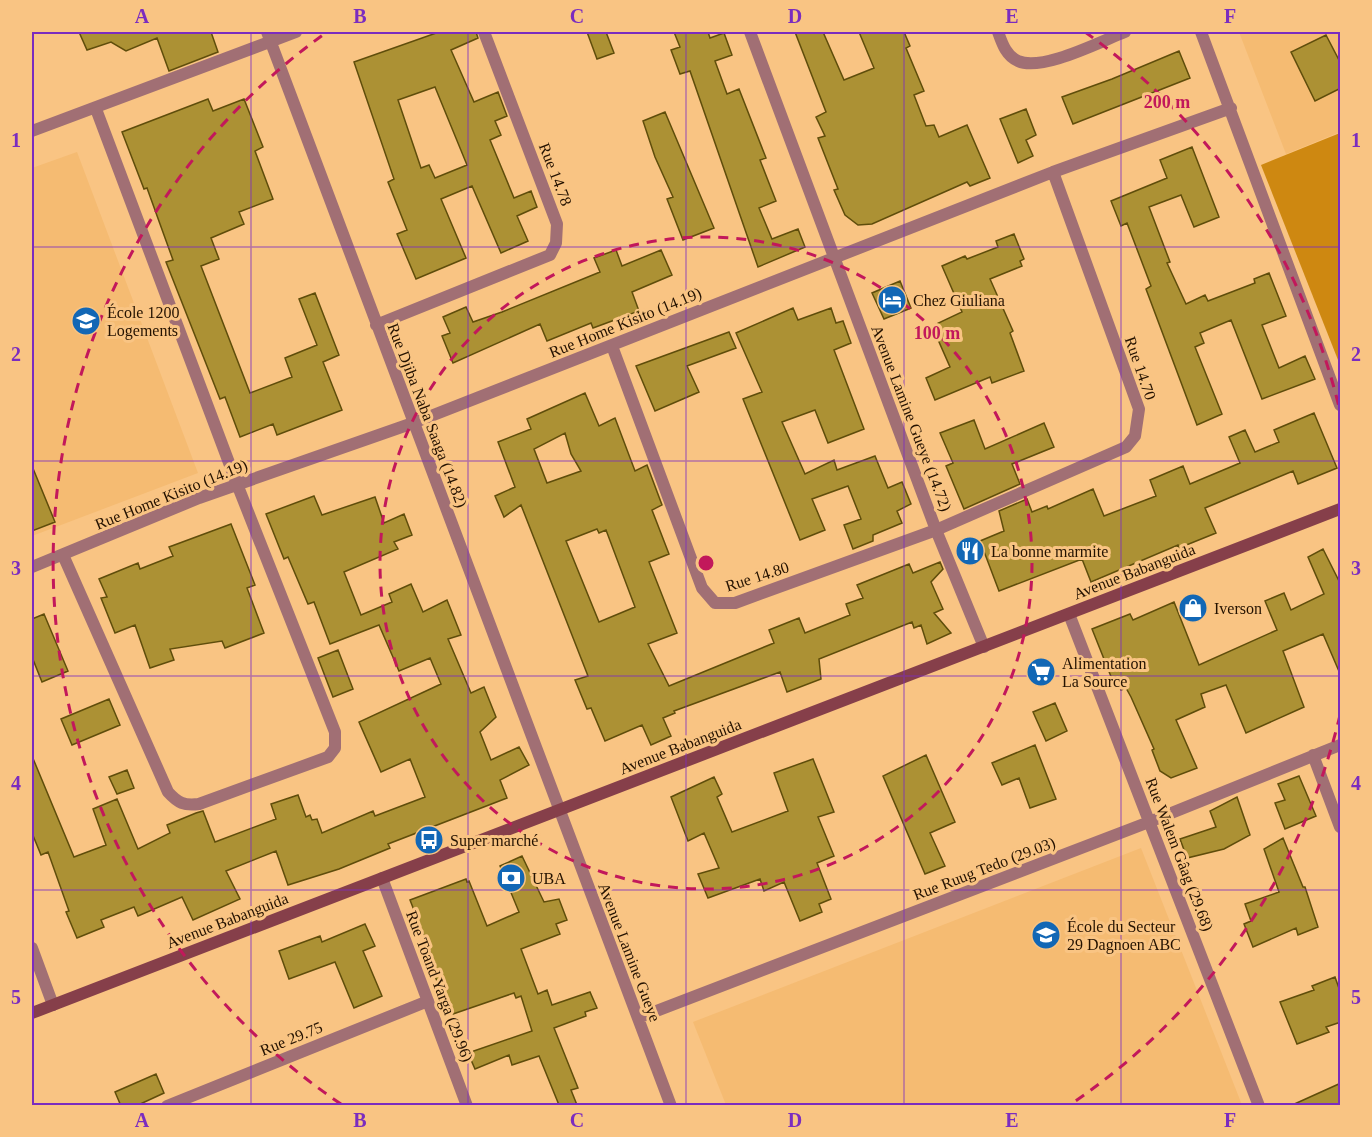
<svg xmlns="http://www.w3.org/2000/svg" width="1372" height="1137" viewBox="0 0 1372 1137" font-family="'Times New Roman',serif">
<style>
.built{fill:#f5bb72}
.forest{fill:#ce8811}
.building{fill:#ac9134;stroke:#5f4d0b;stroke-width:1.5;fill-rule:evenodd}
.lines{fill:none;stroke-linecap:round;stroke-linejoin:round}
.street{stroke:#a16f74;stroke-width:12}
.secondary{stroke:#863f4a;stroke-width:12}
.grid{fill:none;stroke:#7b2cbf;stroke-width:1.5;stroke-opacity:0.55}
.ring{fill:none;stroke:#c2185b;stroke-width:3;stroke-dasharray:10 8}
.labels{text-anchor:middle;stroke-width:6;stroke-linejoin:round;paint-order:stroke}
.street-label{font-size:16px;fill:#241200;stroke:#f9c483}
.poi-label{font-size:16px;fill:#241200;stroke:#f9c483;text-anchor:start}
.centre{fill:#c2185b;stroke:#f9c483;stroke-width:3}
.ring-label{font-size:18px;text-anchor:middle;font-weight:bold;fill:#c2185b;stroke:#f9c483;stroke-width:6;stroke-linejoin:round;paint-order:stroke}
.neatline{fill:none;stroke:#7b2cbf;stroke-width:2}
.grid-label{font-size:20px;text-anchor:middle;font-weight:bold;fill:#7b2cbf}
</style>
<rect width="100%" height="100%" fill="#f9c483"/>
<path class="built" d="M1239 32H1340V132L1286 154Z
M77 152 198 473 32 536V168Z
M1141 848 1242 1105H726L693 1022Z"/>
<path class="forest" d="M1340 133V365L1261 165Z"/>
<path class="building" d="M79 32H211L218 52 169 71 157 38 126 51 111 42 87 50Z
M439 32H476L478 38 451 50 474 102 498 92 507 116 495 121 501 135 490 140 514 198 531 191 537 207 517 216 528 241 501 253 472 186 441 199 466 258 416 279 397 234 407 230 388 182 394 179 354 62ZM435 87 467 165 435 178 429 165 421 168 398 100Z
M587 32H606L614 53 597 59Z
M674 32H708L710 38 724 33 732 55 715 61 727 94 739 89 766 158 760 160 776 201 759 208 772 239 798 229 805 247 758 267 690 71 680 74 671 50 680 47Z
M795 32H823L844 80 874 68 859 32H904L910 46 906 48 924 91 914 95 926 126 934 125 939 137 967 125 990 178 970 186 967 182 872 224 858 225 845 215 834 190 838 189 818 138 825 136 816 117 826 112Z
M1326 35 1341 64V88L1315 101 1291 52Z
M1179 51 1190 78 1073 124 1062 97 1112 79Z
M208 99 213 111 244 99 263 147 255 151 273 199 239 212 244 224 211 238 219 259 201 266 250 393 292 377 285 358 317 345 299 299 315 293 339 355 323 362 342 410 277 435 273 424 240 437 225 397 220 399 166 262 173 260 147 188 144 189 122 132Z
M1026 109 1036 135 1026 140 1033 156 1018 163 1000 119Z
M665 112 714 228 683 240 667 199 673 197 655 157 643 121Z
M1192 147 1219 217 1194 227 1181 195 1149 207 1170 262 1167 263 1186 304 1205 295 1208 301 1255 283 1254 279 1269 273 1286 316 1262 325 1279 368 1305 356 1315 379 1262 399 1231 320 1200 333 1204 343 1195 347 1222 414 1197 425 1146 289 1151 286 1127 223 1121 226 1111 201 1167 178 1160 160Z
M1014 234 1024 259 1020 261 1022 266 990 279 1013 331 1010 333 1024 371 992 383 990 377 935 400 926 378 950 367 932 326 962 312 942 266 965 256 967 259 998 247 996 241Z
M616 250 622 266 661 250 672 275 632 292 639 311 593 328 591 323 547 341 540 324 453 363 442 336 450 333 443 317 466 307 473 322 502 312 600 272 594 258Z
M900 281 911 308 884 319 872 293Z
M793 308 798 320 831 308 836 323 843 321 851 343 834 350 864 429 828 443 815 410 782 422 805 474 834 460 837 470 875 456 888 488 902 482 911 504 897 511 902 523 873 535V541L853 549 844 525 861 519 848 486 812 499 825 530 800 540 743 399 762 392 736 333Z
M729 332 736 348 687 366 699 392 655 411 636 366Z
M585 393 599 426 615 418 635 471 647 465 662 505 652 510 669 554 649 562 677 633 648 644 669 686 774 643 769 630 799 618 805 633 850 615 846 604 863 598 857 585 909 564 913 573 940 562 943 569 931 582 943 609 934 613 951 633 927 644 921 625 914 628 912 622 819 659 821 679 787 692 780 672 674 711 675 713 663 718 671 736 651 745 642 725 605 741 591 708 587 709 575 680 588 676 521 505 504 517 495 496 515 487 498 442 531 429 527 419ZM565 433 571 454 581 471 547 483 534 449ZM597 529 599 533 606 530 635 607 599 622 566 541Z
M1314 413 1337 468 1298 484 1293 471 1205 508 1216 533 1179 548 1178 545 1091 582 1082 559 999 591 980 541 1004 531 999 511 1027 499 1032 512 1047 506 1048 509 1093 489 1104 516 1156 496 1150 480 1183 466 1190 484 1240 463 1229 437 1245 430 1255 452 1279 442 1274 430Z
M974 420 985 449 1044 423 1054 447 1012 464 1020 484 964 509 946 466 953 463 940 433Z
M32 466 55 522 32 531Z
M314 496 322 515 375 497 384 523 404 514 412 535 394 542 398 549 344 572 361 615 392 602 389 594 411 584 423 612 447 600 461 635 448 639 471 693 484 687 496 717 480 732 491 760 519 747 529 765 500 780 507 798 388 844 390 848 339 869 288 885 276 851 226 871 240 899 193 920 182 897 138 916 134 907 101 920 104 927 77 938 66 912 69 911 48 852 41 855 32 833V756L74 857 106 845 93 809 117 799 138 849 170 833 167 825 196 813 203 811 215 842 276 819 271 804 298 795 306 817 310 815 312 820 317 819 322 833 373 811 375 816 425 797 410 759 381 772 359 722 441 684 430 658 399 671 379 625 330 644 314 602 308 604 288 557 284 559 266 514Z
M231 524 255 585 247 588 264 633 225 648 222 641 170 649 174 660 150 668 135 625 115 633 101 598 107 597 99 579 138 563 140 569 173 556 169 547Z
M1323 549 1341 585V676L1323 634 1283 651 1304 707 1246 733 1226 685 1201 694 1205 707 1176 720 1197 768 1171 778 1160 771 1152 750 1154 749 1131 697 1126 688 1121 690 1115 678 1112 679 1092 629 1130 614 1133 620 1174 602 1199 665 1277 630 1265 601 1284 593 1291 610 1324 594 1308 557Z
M44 614 68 671 42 682 32 657V619Z
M338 650 353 689 333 697 318 658Z
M109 699 120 725 72 745 61 719Z
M1055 703 1067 731 1046 741 1033 712Z
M1035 745 1056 799 1030 808 1019 778 1002 785 992 763Z
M926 755 955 822 930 833 945 866 925 874 883 776Z
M813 759 834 812 818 817 834 856 817 863 831 899 819 904 822 912 800 921 784 882 764 891 760 879 708 898 698 874 719 868 704 833 688 841 671 797 714 777 722 794 717 797 732 832 788 811 774 773Z
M127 770 134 788 117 794 109 777Z
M1299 776 1316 816 1285 829 1275 803 1285 800 1278 784Z
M1237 797 1250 835 1224 849 1187 858 1180 839 1216 827 1210 811Z
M1283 838 1303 887H1305L1318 927 1298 935 1296 928 1253 947 1244 924 1251 921 1245 904 1279 892 1264 849Z
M522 856 544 902 559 899 567 920 556 924 560 934 521 949 538 994 547 990 552 1005 590 992 597 1008 585 1012 586 1016 554 1028 578 1088 571 1090 577 1105H559L539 1056 512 1065 509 1055 475 1069 468 1053 532 1031 521 996 516 998 514 993 453 1014 442 982 438 984 431 965 435 964 410 900 466 879 467 882 469 881 487 926 519 912 500 866Z
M365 924 375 946 363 951 382 996 354 1008 335 962 289 979 279 951 320 936 322 942Z
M1335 977 1341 994V1022L1326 1027 1329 1032 1297 1044 1280 1002 1314 990 1312 986Z
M156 1074 164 1093 136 1106H121L115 1092Z
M1341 1083V1106H1290Z"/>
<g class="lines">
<path class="street" d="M267 32 671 1106
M750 32 936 530 984 647
M998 32C1002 43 1006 56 1018 61 1042 72 1101 41 1125 32
M1201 32 1340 405
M32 131 296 32
M376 325 550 255 556 243 557 224 484 32
M612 346 702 588 715 603H735L936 530 1126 447 1135 436 1139 409 1053 172
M63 555 168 792C178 803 184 806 199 804L328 757 335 748V732L237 484 96 109
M32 567 199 498 413 423 1053 172 1231 108
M1069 614 1259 1106
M1313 755 1340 827
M382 878 467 1106
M32 948 53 1005
M638 1018 1149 822 1340 745
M167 1106 428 1001"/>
<path class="secondary" d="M32 1013 1340 509"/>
</g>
<path class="grid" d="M251 32V1106M468 32V1106M686 32V1106M904 32V1106M1121 32V1106M32 247H1340M32 461H1340M32 676H1340M32 890H1340"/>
<g class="ring">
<circle cx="706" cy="563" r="326"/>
<path d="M1340 715A652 652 0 0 1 1071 1104M341 1104A652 652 0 0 1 327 32M1085 32A652 652 0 0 1 1340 411"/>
</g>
<defs>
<g id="hotel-disc" transform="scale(1.5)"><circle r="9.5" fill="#1267b5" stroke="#f9c483"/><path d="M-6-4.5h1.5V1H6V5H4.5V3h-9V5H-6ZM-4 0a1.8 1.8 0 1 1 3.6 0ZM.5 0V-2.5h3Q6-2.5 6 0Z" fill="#fff"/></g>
<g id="school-disc" transform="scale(1.5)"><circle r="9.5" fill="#1267b5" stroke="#f9c483"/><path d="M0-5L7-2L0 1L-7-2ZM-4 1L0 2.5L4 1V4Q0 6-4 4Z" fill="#fff"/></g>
<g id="restaurant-disc" transform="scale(1.5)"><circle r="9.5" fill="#1267b5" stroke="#f9c483"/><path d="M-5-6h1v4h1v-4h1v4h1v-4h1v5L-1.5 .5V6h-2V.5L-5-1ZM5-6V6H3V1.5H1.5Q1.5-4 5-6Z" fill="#fff"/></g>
<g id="shop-disc" transform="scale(1.5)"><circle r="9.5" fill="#1267b5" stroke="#f9c483"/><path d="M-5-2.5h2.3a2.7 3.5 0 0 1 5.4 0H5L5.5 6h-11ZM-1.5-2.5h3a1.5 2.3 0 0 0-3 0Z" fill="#fff"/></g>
<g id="supermarket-disc" transform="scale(1.5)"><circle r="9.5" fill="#1267b5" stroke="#f9c483"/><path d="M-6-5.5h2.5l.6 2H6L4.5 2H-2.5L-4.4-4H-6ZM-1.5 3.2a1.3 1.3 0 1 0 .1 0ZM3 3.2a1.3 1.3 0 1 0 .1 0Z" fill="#fff"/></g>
<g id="bus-disc" transform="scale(1.5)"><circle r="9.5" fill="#1267b5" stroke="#f9c483"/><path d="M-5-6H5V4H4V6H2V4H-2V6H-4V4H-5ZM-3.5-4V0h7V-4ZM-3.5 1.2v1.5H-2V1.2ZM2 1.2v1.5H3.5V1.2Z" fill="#fff"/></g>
<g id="bank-disc" transform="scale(1.5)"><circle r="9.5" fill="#1267b5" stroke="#f9c483"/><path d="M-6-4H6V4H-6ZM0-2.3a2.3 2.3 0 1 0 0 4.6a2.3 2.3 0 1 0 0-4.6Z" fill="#fff"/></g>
</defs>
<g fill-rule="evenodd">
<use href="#hotel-disc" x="892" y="300"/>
<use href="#school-disc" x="86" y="321"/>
<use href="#restaurant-disc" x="970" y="551"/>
<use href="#shop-disc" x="1193" y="608"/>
<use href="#supermarket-disc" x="1041" y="672"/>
<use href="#bus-disc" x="429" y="840"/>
<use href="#bank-disc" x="511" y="878"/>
<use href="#school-disc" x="1046" y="935"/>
</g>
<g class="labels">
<g class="street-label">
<text transform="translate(556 174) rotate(69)" y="6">Rue 14.78</text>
<text transform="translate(625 322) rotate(-22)" y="6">Rue Home Kisito (14.19)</text>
<text transform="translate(1141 368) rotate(71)" y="6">Rue 14.70</text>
<text transform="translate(428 415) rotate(69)" y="6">Rue Djiba Naba Saaga (14.82)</text>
<text transform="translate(912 418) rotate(69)" y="6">Avenue Lamine Gueye (14.72)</text>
<text transform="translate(171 494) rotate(-22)" y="6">Rue Home Kisito (14.19)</text>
<text transform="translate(1134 571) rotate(-21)" y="6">Avenue Babanguida</text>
<text transform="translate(757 576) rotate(-18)" y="6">Rue 14.80</text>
<text transform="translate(680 746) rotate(-21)" y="6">Avenue Babanguida</text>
<text transform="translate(1180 854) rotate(69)" y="6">Rue Walem Gâag (29.68)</text>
<text transform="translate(984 868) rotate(-21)" y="6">Rue Ruug Tedo (29.03)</text>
<text transform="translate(227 920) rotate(-21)" y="6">Avenue Babanguida</text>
<text transform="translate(630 952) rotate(69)" y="6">Avenue Lamine Gueye</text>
<text transform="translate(440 986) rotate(69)" y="6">Rue Toand Yarga (29.96)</text>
<text transform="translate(291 1038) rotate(-22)" y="6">Rue 29.75</text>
</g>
<g class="poi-label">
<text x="913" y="306">Chez Giuliana</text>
<text x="107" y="318">École 1200<tspan x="107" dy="18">Logements</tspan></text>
<text x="991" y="557">La bonne marmite</text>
<text x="1214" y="614">Iverson</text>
<text x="1062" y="669">Alimentation<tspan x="1062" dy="18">La Source</tspan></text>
<text x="450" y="846">Super marché</text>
<text x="532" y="884">UBA</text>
<text x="1067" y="932">École du Secteur<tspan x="1067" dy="18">29 Dagnoen ABC</tspan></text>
</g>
</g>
<circle cx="706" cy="563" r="9" class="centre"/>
<g class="ring-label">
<text x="1167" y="108">200 m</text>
<text x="937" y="339">100 m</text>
</g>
<rect width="1372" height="1137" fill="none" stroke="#f9c483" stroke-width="66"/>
<rect x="33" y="33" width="1306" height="1071" class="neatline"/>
<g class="grid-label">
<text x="142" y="23">A</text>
<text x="360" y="23">B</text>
<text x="577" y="23">C</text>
<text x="795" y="23">D</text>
<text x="1012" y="23">E</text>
<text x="1230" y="23">F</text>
<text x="16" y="147">1</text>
<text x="1356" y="147">1</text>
<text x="16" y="361">2</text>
<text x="1356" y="361">2</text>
<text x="16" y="575">3</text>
<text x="1356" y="575">3</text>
<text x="16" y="790">4</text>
<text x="1356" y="790">4</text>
<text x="16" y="1004">5</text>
<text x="1356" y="1004">5</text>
<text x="142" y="1127">A</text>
<text x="360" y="1127">B</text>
<text x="577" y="1127">C</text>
<text x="795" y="1127">D</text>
<text x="1012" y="1127">E</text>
<text x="1230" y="1127">F</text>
</g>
</svg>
